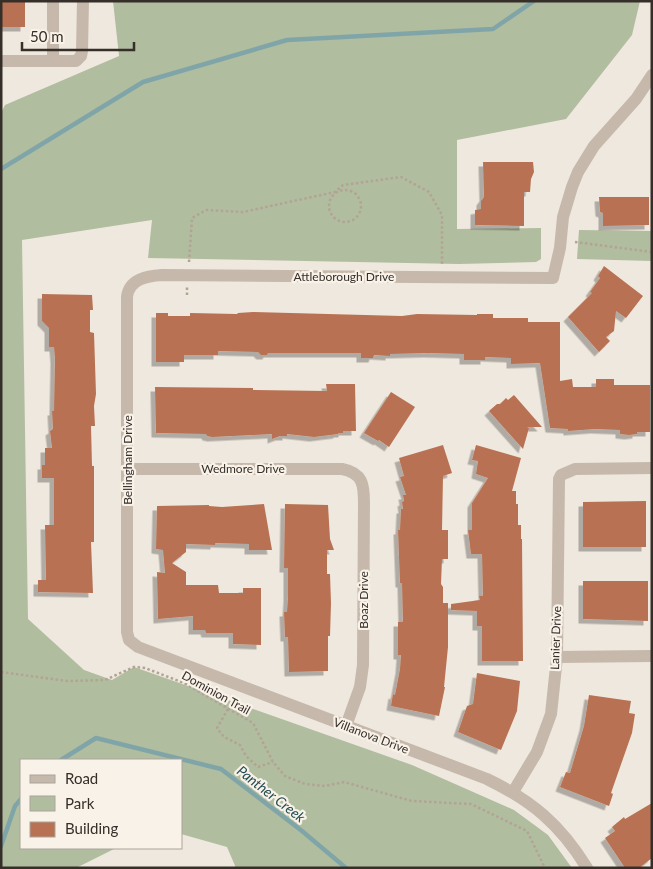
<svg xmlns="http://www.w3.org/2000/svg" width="653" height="869" viewBox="0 0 653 869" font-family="Lato,sans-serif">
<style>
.green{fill:#b1bd9f}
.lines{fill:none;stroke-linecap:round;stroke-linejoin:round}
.stream{stroke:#80a5a9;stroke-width:4.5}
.building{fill:#b87253;filter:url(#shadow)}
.path{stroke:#b2a395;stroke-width:2.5;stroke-dasharray:2.5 2.5;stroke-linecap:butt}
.minor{stroke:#c6b9ab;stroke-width:12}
.labels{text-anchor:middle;stroke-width:4.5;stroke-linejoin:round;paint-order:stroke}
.street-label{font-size:12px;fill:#352e29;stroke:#f8f2e9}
.water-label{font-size:14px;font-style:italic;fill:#234c52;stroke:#f8f2e9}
</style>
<defs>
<filter id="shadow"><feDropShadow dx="-4.5" dy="4.5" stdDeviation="0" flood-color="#0004"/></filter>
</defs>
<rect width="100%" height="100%" fill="#efe8de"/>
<path class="green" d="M113 1H640L632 35 566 119 457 140V229L541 228V259L536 262 459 264 148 258 152 220 22 240 28 619 84 670 112 680 134 667 412 765 514 810 548 835 572 868H236L227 847 181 834V760H21V848H116L76 868H1V113L5 105 119 56Z
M579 230 652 231V261L577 259Z"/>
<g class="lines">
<path class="stream" d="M1 169 143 82 287 40 493 29 534 1
M61 760 96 738 221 769 302 831 346 868
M1 846 15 806 21 799"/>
</g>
<path class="building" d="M1 1H25V27H1Z
M483 162H533L534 172 531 179 530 192H524V226L475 225V210L481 209V201L484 197Z
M599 197H649V225L603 226V213L600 212Z
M604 266 643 296 626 318 616 311 614 331 606 337 610 341 599 352 568 317 592 293 590 292 600 278 598 276Z
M42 294 92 295 93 310H90V332L94 333 96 394 94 406 95 426H91L92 466H94V542H91L93 593 38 592V580H46L45 525H54V478H42V465H45V448H52L50 431 53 429 52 411H54L55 359 54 347H49V328L42 321Z
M253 312 402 316 417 314 477 315V314H493V318H528V322H560V381L572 379 573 387H596V379H614V385H650V432H637V434L629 435 620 434V430L595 429 568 431V429L550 428 540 363 511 364V358L485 357V360H464V354L428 353 390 354V356L374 355 373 358H361V353H268L267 355H261L258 352 218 351V355H184V362H156V313H168V316H190V313L237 314 238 313Z
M326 384H355L356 431H343V433H338V434L314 437 287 434V436H280L272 439V434L212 437 207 436 206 434 156 433 155 387 253 388V390L327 391Z
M391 392 415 407 389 447 379 440 378 441 364 433Z
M514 395 542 427H527L529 428 523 449 489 411 497 404H500L506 398 508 400Z
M443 445 452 473 443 476 442 530H448V559H442L441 584 443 587V603H448V647L444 687H445L439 716 391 706 393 694 395 695 400 669 401 655H398V622H403L402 583H400L398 530H400L401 509H403L402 502 404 501 403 495H406L400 477 404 476 399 458Z
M476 445 521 458 512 491H516V504H518V525H521V539H522L523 661H482V626H477V611L451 610V604L480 600 479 596H483L482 554H471L468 530H472V503L488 478 476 474 478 461 472 460Z
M646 501V547H583V502Z
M264 504 272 550H249V544L215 543V545L186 544V552L172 563 186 572V585H218L219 593H243V588H261V645L233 644V633H206L205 630H193V616L158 619 157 572 165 573 163 550 156 549 157 506 209 505V506L222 507Z
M285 504 328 505 330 539 334 550H327V574H330L331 603 330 636H328V671L289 672 288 637H285L284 612H287L288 597V568H284Z
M583 581H648V621L583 619Z
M477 673 520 681 517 711 501 750 458 732 467 706 473 704Z
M589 695 631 701 629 713 635 714 632 733 611 793 613 794 609 806 560 787 566 772 570 773 584 726Z
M652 803V858L639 868H625L605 838 615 831 612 827 624 817 625 819Z"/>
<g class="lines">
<path class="path" d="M329 206a16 16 0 1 1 32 0a16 16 0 1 1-32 0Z
M575 242 652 252
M189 262 192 218 206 210 243 212 335 192 343 185 401 177 429 192 442 215V264
M187 295V287
M1 672 67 681 105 680 134 667 145 668 184 683 253 723 273 762 285 776 305 784 325 786 344 782 412 801 471 804 527 831 545 868
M228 709 217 728 224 737 240 745 246 756 258 767 273 762"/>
<path class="minor" d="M1 61H76L81 56 82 51 83 1
M53 61V1
M128 469H342C363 473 364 485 364 503L363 665 360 687 346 726
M557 657 652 656
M513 792 537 752 551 714 557 657 559 479 561 475 575 469 652 468
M587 868C560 824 532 801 487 779L138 647 129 640 127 632V297C129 279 147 276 162 275L553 278 560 248 563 217 572 187 578 172 594 146 636 99 652 75"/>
</g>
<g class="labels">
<g class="street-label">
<text x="344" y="281">Attleborough Drive</text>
<text transform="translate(128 460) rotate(-90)" y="4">Bellingham Drive</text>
<text x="243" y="473">Wedmore Drive</text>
<text transform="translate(364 600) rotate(-90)" y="4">Boaz Drive</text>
<text transform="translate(556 638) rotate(-88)" y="4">Lanier Drive</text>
<text transform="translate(216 693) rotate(29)" y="4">Dominion Trail</text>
<text transform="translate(371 736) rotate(21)" y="4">Villanova Drive</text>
</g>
<g class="water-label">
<text transform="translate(271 794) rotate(38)" y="5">Panther Creek</text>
</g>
</g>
<rect width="653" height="869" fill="none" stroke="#352e29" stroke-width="5"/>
<rect x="20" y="759" width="162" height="90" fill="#f8f2e9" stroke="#aaa49c"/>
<rect x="30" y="775" width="25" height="8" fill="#c6b9ab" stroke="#aaa49c"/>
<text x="65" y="784" font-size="15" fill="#352e29">Road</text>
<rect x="30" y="796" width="25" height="15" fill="#b1bd9f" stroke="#aaa49c"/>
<text x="65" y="809" font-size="15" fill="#352e29">Park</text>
<rect x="30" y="822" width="25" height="15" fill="#b87253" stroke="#aaa49c"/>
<text x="65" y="834" font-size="15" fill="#352e29">Building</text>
<path d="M22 42v8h112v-8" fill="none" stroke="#352e29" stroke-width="2.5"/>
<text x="30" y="42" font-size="15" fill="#352e29" stroke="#f8f2e9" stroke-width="4" paint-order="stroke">50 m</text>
</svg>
